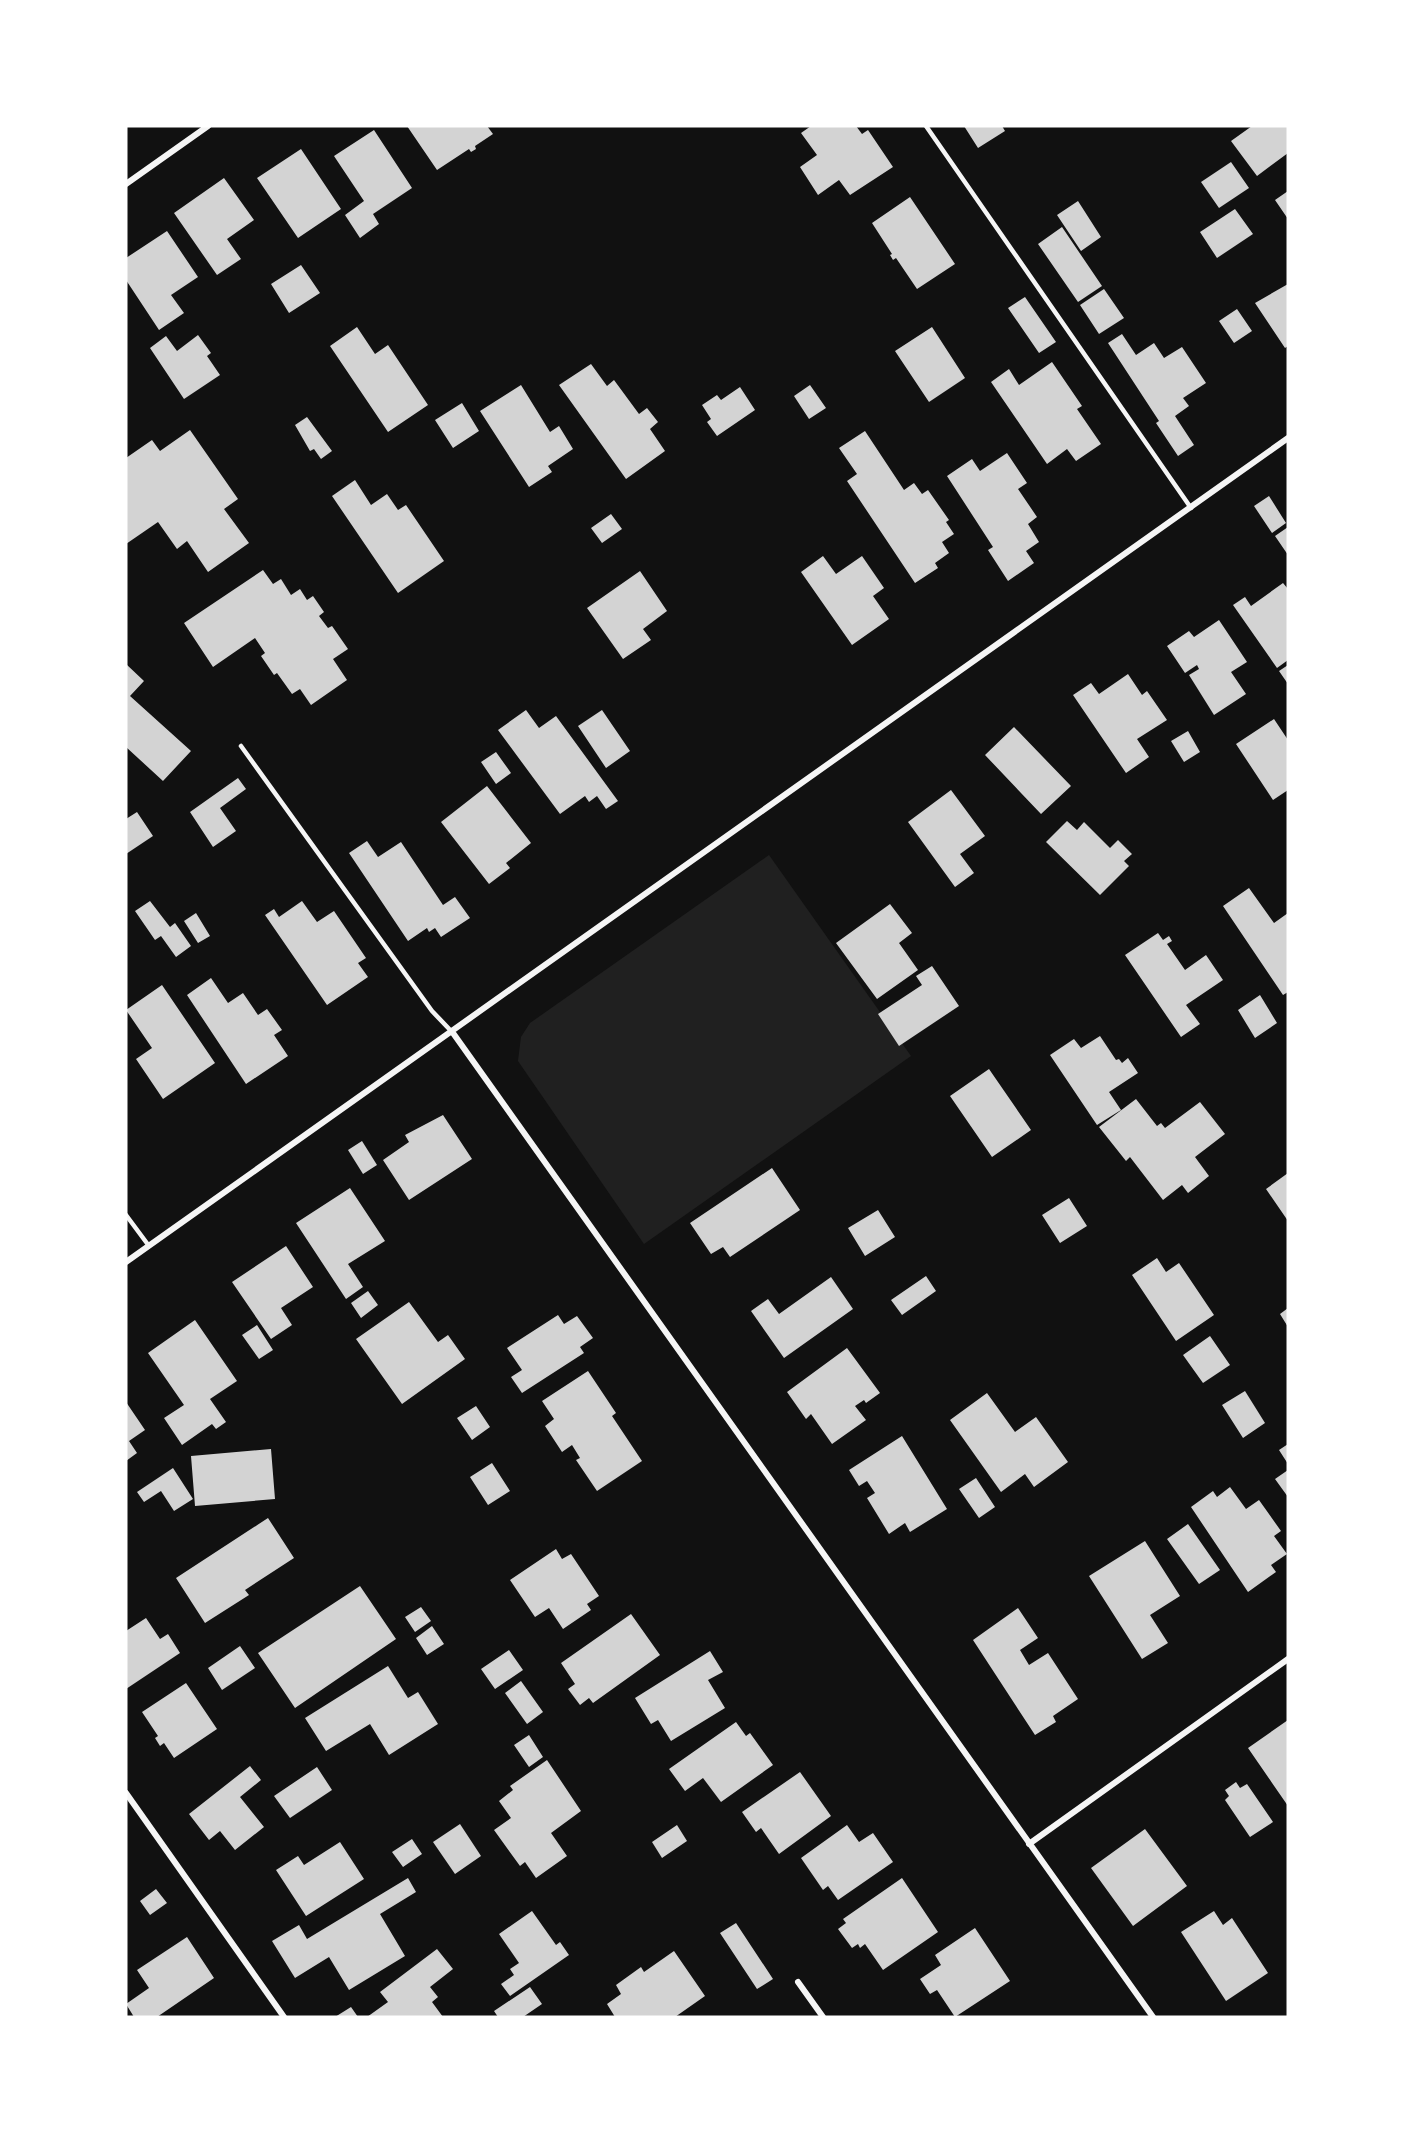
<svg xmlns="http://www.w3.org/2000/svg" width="1414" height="2143" viewBox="0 0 1414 2143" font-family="'Noto Serif',serif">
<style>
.green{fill:#202020}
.building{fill:#d3d3d3}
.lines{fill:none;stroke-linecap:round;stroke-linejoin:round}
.service{stroke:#f5f5f5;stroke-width:4.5}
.minor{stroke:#f5f5f5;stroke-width:6}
</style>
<rect width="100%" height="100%" fill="#111"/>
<path class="green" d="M769 855 911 1056 644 1244 518 1061 521 1037 530 1023Z"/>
<path class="building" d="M407 126H487L493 134 475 146 476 149 471 152 469 149 437 170Z
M811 126H856L862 134 868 130 893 167 850 195 839 180 818 195 800 167 817 155 801 133Z
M964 126H1002L1005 131 978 148Z
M1252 126H1288V153L1257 176 1231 141Z
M374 130 412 188 373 214 379 224 360 238 345 215 364 201 334 156Z
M301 149 341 209 298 238 257 178Z
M1231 162 1249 188 1219 208 1201 182Z
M224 178 254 220 227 239 241 259 217 275 174 213Z
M1288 191V219L1275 200Z
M910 197 955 264 917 289 896 258 893 260 890 255 892 254 872 223Z
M1078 201 1101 237 1081 251 1057 215Z
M1235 209 1253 234 1217 258 1200 232Z
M1062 227 1102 286 1078 302 1038 244Z
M167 231 198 277 171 295 184 313 159 330 126 280V258Z
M301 265 320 293 289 313 271 284Z
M1288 284V346L1285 348 1255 303Z
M1104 289 1124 318 1099 334 1080 305Z
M1025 297 1056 342 1039 353 1008 308Z
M1237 309 1252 331 1234 343 1219 321Z
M357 327 375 354 388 345 428 405 388 432 330 346Z
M932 327 965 378 929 402 895 351Z
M1122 334 1136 355 1154 343 1164 358 1182 347 1206 383 1183 398 1189 406 1175 416 1194 445 1178 456 1156 423 1159 421 1108 343Z
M198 335 211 353 207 356 220 375 184 399 150 348 166 336 177 351Z
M1052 362 1082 406 1077 409 1101 444 1076 461 1067 449 1047 464 991 382 1009 369 1019 385Z
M591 364 607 386 614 380 639 414 647 408 658 422 650 429 665 451 626 479 559 385Z
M521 385 550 432 559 426 573 449 548 466 552 472 529 487 480 411Z
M810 385 826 408 809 419 794 396Z
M740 387 755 410 717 436 707 422 711 419 702 405 717 395 721 400Z
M462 403 479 431 453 448 435 420Z
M307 417 332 451 321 459 314 449 310 451 295 425Z
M190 430 238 499 224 509 249 543 208 572 187 541 177 549 158 522 126 544V458L152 440 160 451Z
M865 431 904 490 914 483 922 494 928 490 949 520 946 522 954 534 942 542 949 553 935 563 938 568 915 583 847 481 857 474 839 448Z
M1007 453 1027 483 1018 489 1037 517 1028 524 1039 542 1026 551 1034 563 1008 581 988 550 993 547 947 476 972 459 980 471Z
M355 480 371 505 387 494 398 510 406 505 444 561 398 593 332 496Z
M1269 496 1286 523 1272 533 1254 506Z
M611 514 622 529 602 543 591 528Z
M1288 527V555L1275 536Z
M823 556 836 574 862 556 884 588 873 596 889 619 852 645 801 572Z
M263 570 273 584 281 579 291 595 300 589 307 600 313 596 324 612 319 616 328 628 332 626 348 649 333 659 347 680 311 705 300 689 292 694 277 673 274 675 261 656 265 653 255 638 213 667 184 623Z
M640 571 667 611 643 629 651 640 623 659 587 608Z
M1283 583 1288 589V660L1277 668 1233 605 1245 597 1251 606Z
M1219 620 1247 662 1231 672 1246 694 1214 715 1189 675 1199 669 1197 665 1185 673 1167 646 1189 631 1194 637Z
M126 664 144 681 130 696 191 751 163 781 126 747Z
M1288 665V684L1279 671Z
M1128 674 1142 695 1147 691 1167 720 1137 739 1149 757 1126 773 1073 695 1091 683 1099 694Z
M526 710 539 728 556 716 618 801 606 809 597 796 589 802 585 796 560 814 498 730Z
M602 710 630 751 606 768 578 726Z
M1274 719 1288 740V790L1273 800 1236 744Z
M1014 727 1071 786 1041 814 985 755Z
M1188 731 1200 752 1184 762 1171 741Z
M496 752 511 773 496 784 481 762Z
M238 778 246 789 220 808 236 831 213 847 190 812Z
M487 786 531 843 506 863 510 868 489 884 441 822Z
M951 790 985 836 960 854 974 873 955 887 908 822Z
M137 812 153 836 126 854V819Z
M1067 821 1077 830 1084 822 1110 848 1118 840 1132 854 1124 861 1129 866 1100 895 1046 842Z
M367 841 378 857 401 842 443 905 455 897 470 918 441 937 435 928 429 932 427 928 408 941 349 853Z
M1249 888 1274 923 1288 913V992L1283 995 1223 906Z
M150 901 170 927 175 923 191 946 176 957 161 936 155 940 135 911Z
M302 901 317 922 334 911 366 958 358 963 368 977 327 1005 265 915 274 909 279 917Z
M890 904 912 933 899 943 918 970 877 999 836 943Z
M196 913 210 936 198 943 184 921Z
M1158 933 1163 940 1169 936 1172 941 1167 944 1185 970 1206 955 1223 980 1186 1005 1200 1024 1181 1037 1125 955Z
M932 966 959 1006 899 1046 878 1014 922 985 916 976Z
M211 978 228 1003 243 993 258 1015 267 1009 282 1030 274 1035 288 1056 246 1084 187 995Z
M162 985 215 1063 163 1099 136 1059 152 1048 126 1010Z
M1260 995 1277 1023 1255 1038 1238 1010Z
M1100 1036 1116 1060 1119 1059 1122 1063 1128 1058 1138 1073 1109 1092 1121 1110 1097 1125 1050 1055 1074 1039 1081 1048Z
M989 1069 1031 1130 992 1157 950 1096Z
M1136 1099 1157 1126 1161 1123 1165 1128 1200 1102 1225 1134 1195 1157 1209 1176 1188 1193 1182 1185 1163 1200 1130 1157 1126 1161 1099 1127Z
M443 1115 472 1159 409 1200 383 1160 409 1142 405 1135Z
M362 1141 377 1165 363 1174 348 1150Z
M772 1168 800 1210 730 1257 723 1247 711 1254 690 1223Z
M1288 1173V1221L1266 1189Z
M350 1188 385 1241 348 1264 363 1287 346 1299 296 1223Z
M1069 1198 1087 1226 1060 1243 1042 1215Z
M878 1210 895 1237 865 1256 848 1228Z
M286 1246 313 1287 281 1308 292 1325 271 1339 232 1282Z
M1157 1258 1166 1272 1179 1263 1214 1315 1176 1341 1132 1275Z
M926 1276 936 1291 902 1315 891 1300Z
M831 1277 853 1309 784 1358 751 1311 768 1299 779 1314Z
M368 1291 378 1305 361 1318 351 1303Z
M409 1302 438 1342 448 1335 465 1359 402 1404 356 1339Z
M1288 1308V1327L1280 1314Z
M558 1315 564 1324 577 1316 593 1338 580 1347 584 1353 522 1393 511 1377 522 1370 507 1348Z
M195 1320 237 1381 210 1399 226 1422 216 1429 212 1424 182 1445 164 1418 184 1405 148 1353Z
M257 1325 273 1350 259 1359 242 1335Z
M1210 1336 1230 1365 1203 1383 1183 1355Z
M847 1348 880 1393 866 1403 864 1400 855 1406 866 1420 832 1444 811 1414 806 1419 787 1392Z
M588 1371 616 1413 612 1416 642 1461 597 1491 576 1460 580 1458 572 1445 562 1452 545 1426 554 1419 542 1401Z
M1245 1391 1265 1423 1243 1438 1222 1405Z
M987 1393 1015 1432 1036 1417 1068 1462 1034 1487 1025 1474 1001 1492 950 1420Z
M126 1402 145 1430 129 1441 137 1453 126 1461Z
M476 1406 490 1427 472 1440 457 1418Z
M902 1436 947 1509 910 1532 905 1523 889 1534 867 1498 875 1493 867 1481 859 1486 849 1470Z
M1288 1444V1464L1279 1450Z
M271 1449 275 1499 195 1506 191 1456Z
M492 1463 510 1491 488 1505 470 1477Z
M173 1468 193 1499 174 1511 161 1491 144 1502 137 1492Z
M1288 1470V1497L1275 1479Z
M976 1478 995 1507 979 1518 959 1489Z
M1230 1487 1246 1509 1259 1500 1281 1531 1274 1536 1287 1554 1271 1565 1276 1572 1248 1592 1191 1507 1213 1491 1217 1497Z
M268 1518 294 1558 245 1590 249 1595 205 1623 176 1578Z
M1188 1524 1220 1570 1199 1584 1167 1539Z
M1145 1541 1180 1596 1150 1615 1168 1643 1142 1659 1089 1576Z
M556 1549 562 1559 571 1554 599 1596 587 1604 591 1610 563 1629 549 1608 535 1617 510 1580Z
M360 1586 396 1639 295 1708 258 1653Z
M421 1607 431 1621 415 1632 405 1617Z
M1018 1608 1038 1638 1020 1650 1029 1665 1048 1653 1078 1699 1053 1716 1056 1722 1035 1735 973 1640Z
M631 1614 660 1655 593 1703 589 1698 580 1705 568 1689 575 1684 561 1663Z
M146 1618 160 1639 168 1634 180 1653 126 1689V1631Z
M432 1626 444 1644 427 1655 416 1638Z
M240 1646 255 1668 222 1690 208 1668Z
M509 1650 523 1670 495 1689 481 1669Z
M710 1651 723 1672 708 1680 725 1708 671 1741 658 1720 651 1724 635 1698Z
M388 1666 408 1698 418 1692 438 1724 389 1755 370 1724 326 1751 305 1718Z
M521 1681 543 1712 527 1724 505 1693Z
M186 1683 217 1729 174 1758 164 1743 160 1746 155 1738 158 1736 142 1712Z
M1288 1720V1806L1248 1748Z
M736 1722 746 1736 750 1733 773 1765 721 1802 703 1778 685 1791 669 1769Z
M529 1735 543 1757 529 1767 514 1745Z
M547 1760 581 1811 551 1833 567 1856 536 1878 525 1862 520 1866 494 1830 511 1818 499 1801 513 1790 510 1786Z
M250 1766 261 1780 240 1797 264 1827 235 1850 220 1831 209 1840 189 1814Z
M317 1767 332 1790 290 1818 274 1796Z
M800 1772 831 1816 779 1854 761 1828 756 1832 742 1812Z
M1236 1782 1240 1788 1247 1784 1273 1822 1250 1837 1225 1800 1229 1796 1225 1790Z
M460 1824 481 1856 455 1874 433 1842Z
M677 1825 687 1841 662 1858 652 1842Z
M847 1825 859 1842 873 1833 893 1862 838 1900 828 1886 823 1890 801 1858Z
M1145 1829 1187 1886 1133 1926 1091 1868Z
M412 1839 422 1854 403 1867 392 1852Z
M340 1842 364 1879 306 1916 276 1870 298 1856 304 1865Z
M408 1878 416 1892 380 1914 405 1956 349 1990 329 1957 295 1978 272 1941 299 1925 307 1939Z
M902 1878 938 1932 883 1970 865 1944 860 1948 858 1944 852 1948 838 1929 846 1923 843 1919Z
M156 1889 167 1903 150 1915 140 1901Z
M532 1911 556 1945 560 1942 569 1955 510 1996 501 1984 514 1975 510 1969 519 1963 499 1934Z
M1214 1911 1223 1925 1232 1918 1268 1973 1226 2001 1181 1932Z
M736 1923 773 1979 757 1989 720 1933Z
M975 1928 1010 1981 955 2017 937 1990 930 1994 920 1979 941 1965 935 1955Z
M187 1937 214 1978 157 2017H134L126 2004 149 1988 137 1970Z
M437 1949 453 1969 430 1987 438 1997 432 2002 443 2017H367L388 2002 380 1992Z
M674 1951 705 1996 675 2017H615L607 2004 621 1994 616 1985 641 1967 644 1972Z
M530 1987 542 2004 523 2017H498L494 2011Z
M351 2007 358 2017H335Z"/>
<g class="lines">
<path class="service" d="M926 126 1191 508
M241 746 432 1011 453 1033
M126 1215 149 1246"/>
<path class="minor" d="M126 184 208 126
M453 1033 1153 2017
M126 1262 1288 438
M126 1793 284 2017
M1029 1844 1288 1659
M798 1982 823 2017"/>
</g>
<rect width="1414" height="2143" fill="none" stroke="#ffffff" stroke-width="255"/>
</svg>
